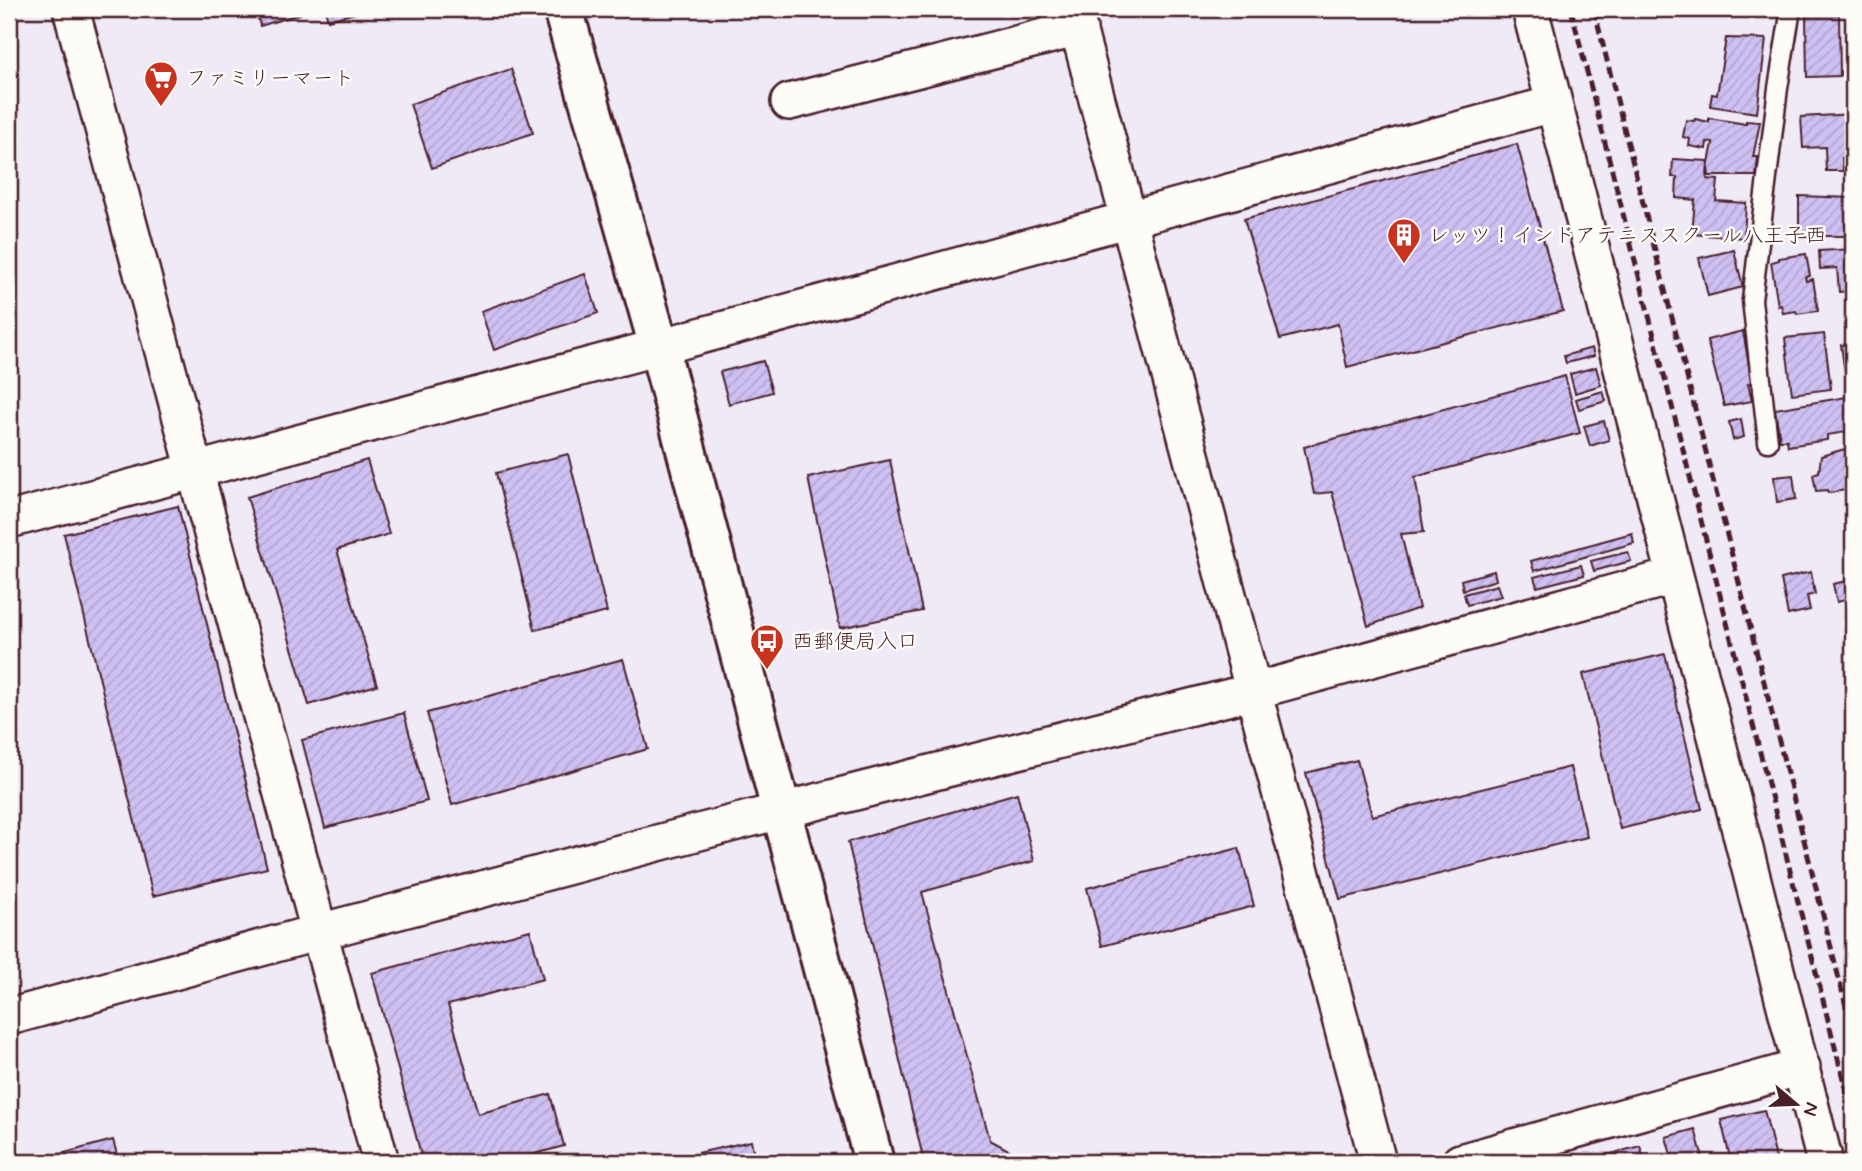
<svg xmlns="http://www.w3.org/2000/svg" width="1862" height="1171" viewBox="0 0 1862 1171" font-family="Mynerve,'Klee One',sans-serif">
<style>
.building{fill:url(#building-hatch);stroke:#4a1f2b;stroke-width:2}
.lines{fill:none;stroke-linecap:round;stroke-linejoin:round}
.lane-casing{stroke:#4a1f2b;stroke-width:23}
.street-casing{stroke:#4a1f2b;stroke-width:40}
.secondary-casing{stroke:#4a1f2b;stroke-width:44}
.lane{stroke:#fdfcf7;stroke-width:18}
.street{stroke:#fdfcf7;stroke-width:35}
.secondary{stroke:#fdfcf7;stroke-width:38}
.rail{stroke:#4a1f2b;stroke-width:5;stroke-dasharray:10 5;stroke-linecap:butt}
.labels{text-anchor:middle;stroke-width:5;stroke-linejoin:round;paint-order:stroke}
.poi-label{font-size:21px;fill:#4a1f2b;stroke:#fdfcf7;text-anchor:start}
</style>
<defs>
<pattern id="building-hatch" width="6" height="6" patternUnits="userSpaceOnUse" patternTransform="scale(1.75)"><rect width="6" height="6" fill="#cec0f2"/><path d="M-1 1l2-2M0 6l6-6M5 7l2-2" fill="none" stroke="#b2a5d0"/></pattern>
</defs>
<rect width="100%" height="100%" fill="#efeaf6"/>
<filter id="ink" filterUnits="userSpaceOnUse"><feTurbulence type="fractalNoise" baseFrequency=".0143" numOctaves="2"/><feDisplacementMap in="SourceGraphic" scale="14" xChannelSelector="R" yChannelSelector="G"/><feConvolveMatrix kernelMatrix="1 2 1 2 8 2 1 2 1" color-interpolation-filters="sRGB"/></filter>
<g filter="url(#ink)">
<path class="building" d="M256 9H299L300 14 260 26Z
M325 9H362L363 11 328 20Z
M747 9H783L749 16Z
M1806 15H1839L1840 76 1807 77Z
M1726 38 1766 39 1757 113 1710 106 1712 94 1717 95Z
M511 69 533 133 432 168 410 104Z
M1853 114V157L1842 158 1843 171H1826L1825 147 1803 148 1801 117Z
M1709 118 1746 124V121L1760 122 1753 157H1758L1756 176H1709L1708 168 1713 143 1707 142 1706 149 1689 146 1690 139 1683 137 1686 120 1694 121 1695 119 1709 122Z
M1517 144 1563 311 1347 367 1338 324 1280 339 1244 219Z
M1673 159 1708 161 1707 179 1718 180 1716 201 1746 203 1744 238 1692 234 1695 200 1676 198 1677 177H1672Z
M1799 196 1853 198V236H1799Z
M1853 249V291L1839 292 1837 268 1820 269 1819 251Z
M1734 250 1743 287 1708 296 1699 258Z
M1806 254 1810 276 1805 277 1806 281 1813 279 1818 311 1797 314 1796 311 1783 313 1781 305 1778 306 1771 262 1779 260V258Z
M585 274 598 313 494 350 481 311Z
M1743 331 1752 383 1748 384 1752 401 1724 406 1707 340Z
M1824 334 1831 389 1792 394 1785 338Z
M1853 344V379L1846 380 1841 345Z
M1592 348 1594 356 1566 363 1564 356Z
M763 361 772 392 729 404 720 372Z
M1596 367 1601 385 1575 393 1570 374Z
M1565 376 1580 433 1415 477 1424 532 1401 534 1419 608 1368 626 1332 492 1314 494 1304 447Z
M1603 391 1606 401 1579 409 1576 399Z
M1853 396V431L1827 435V440L1788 446 1787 440H1780L1775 409Z
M1741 419 1744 437 1733 440 1729 422Z
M1604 421 1609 440 1590 446 1584 426Z
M1853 449V489L1828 493 1827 490 1816 491 1813 474 1819 472 1821 456 1841 450Z
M568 454 607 612 535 630 496 473Z
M367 460 389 534 337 550 377 685 309 705 247 497Z
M890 460 922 611 840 628 808 478Z
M1793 475 1796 499 1777 502 1774 477Z
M178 506 267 868 153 896 64 534Z
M1632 533 1634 543 1534 571 1531 561Z
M1628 552 1631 561 1594 571 1591 561Z
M1581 565 1584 575 1537 587 1534 577Z
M1494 571 1496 580 1463 590 1461 580Z
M1811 572 1815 594 1807 596 1810 610 1788 615 1781 579Z
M1851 580 1853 598 1837 602 1833 584Z
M1497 585 1501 596 1467 605 1464 594Z
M1665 654 1702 809 1620 829 1583 674Z
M623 659 648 749 452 805 427 713Z
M404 713 427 801 325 828 302 740Z
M1357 760 1372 816 1570 767 1587 837 1340 899 1306 773Z
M1017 793 1034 861 922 892 990 1140 1031 1162H924L848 842Z
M1239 848 1254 906 1102 946 1087 888Z
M530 930 543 979 448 1005 478 1114 550 1094 564 1146 505 1162H423L372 973Z
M1764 1110 1777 1162H1731L1721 1120Z
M1695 1129 1704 1162H1673L1666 1137Z
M113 1140 119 1162H31Z
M751 1141 756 1162H700L698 1153Z
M1640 1146 1645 1162H1605L1604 1156Z"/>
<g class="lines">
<g class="lane-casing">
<path id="lane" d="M1768 442 1752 300 1778 88 1791 9"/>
</g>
<g class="street-casing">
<path id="street" d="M71 9 381 1162
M1073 9 1378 1162
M1530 9 1825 1162
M789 102 1079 28
M9 520 659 347 1553 104
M9 1017 319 932 741 821 1254 691 1675 576
M1460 1162 1802 1067"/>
</g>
<g class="secondary-casing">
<path id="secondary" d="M563 9 659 347 874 1162"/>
</g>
<use href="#lane" class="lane"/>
<use href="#street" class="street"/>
<use href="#secondary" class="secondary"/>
<path class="rail" d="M1571 9 1853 1118
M1594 9 1853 1034"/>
</g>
</g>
<defs>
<g id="supermarket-pin" transform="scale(1.75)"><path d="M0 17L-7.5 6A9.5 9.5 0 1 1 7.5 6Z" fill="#c8321e" stroke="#fdfcf7"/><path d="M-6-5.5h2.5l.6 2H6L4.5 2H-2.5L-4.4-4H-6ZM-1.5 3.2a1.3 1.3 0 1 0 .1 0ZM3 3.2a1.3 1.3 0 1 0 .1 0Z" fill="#fff"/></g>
<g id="building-pin" transform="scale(1.75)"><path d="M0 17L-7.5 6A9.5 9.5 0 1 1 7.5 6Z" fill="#c8321e" stroke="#fdfcf7"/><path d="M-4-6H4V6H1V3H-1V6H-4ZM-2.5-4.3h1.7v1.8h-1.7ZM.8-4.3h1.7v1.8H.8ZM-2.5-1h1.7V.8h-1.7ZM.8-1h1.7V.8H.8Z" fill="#fff"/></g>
<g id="bus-pin" transform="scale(1.75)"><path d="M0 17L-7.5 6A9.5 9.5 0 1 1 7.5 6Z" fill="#c8321e" stroke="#fdfcf7"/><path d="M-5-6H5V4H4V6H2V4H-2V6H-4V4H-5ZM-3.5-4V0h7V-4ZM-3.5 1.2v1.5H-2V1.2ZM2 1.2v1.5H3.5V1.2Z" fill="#fff"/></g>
</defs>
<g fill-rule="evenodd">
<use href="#supermarket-pin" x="161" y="78"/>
<use href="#building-pin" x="1404" y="235"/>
<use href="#bus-pin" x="767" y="641"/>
</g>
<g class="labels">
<g class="poi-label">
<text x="186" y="85">ファミリーマート</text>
<text x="1428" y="242">レッツ！インドアテニススクール八王子西</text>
<text x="792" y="648">西郵便局入口</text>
</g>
</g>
<rect width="1862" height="1171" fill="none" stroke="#fdfcf7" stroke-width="35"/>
<rect x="18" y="18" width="1827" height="1136" fill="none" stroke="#4a1f2b" stroke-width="2.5" filter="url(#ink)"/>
<g transform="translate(1796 1104) rotate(109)" stroke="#fdfcf7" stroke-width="5" paint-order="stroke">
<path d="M0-5L12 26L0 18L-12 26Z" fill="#4a1f2b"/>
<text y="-10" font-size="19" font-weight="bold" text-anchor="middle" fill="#4a1f2b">N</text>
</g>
</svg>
